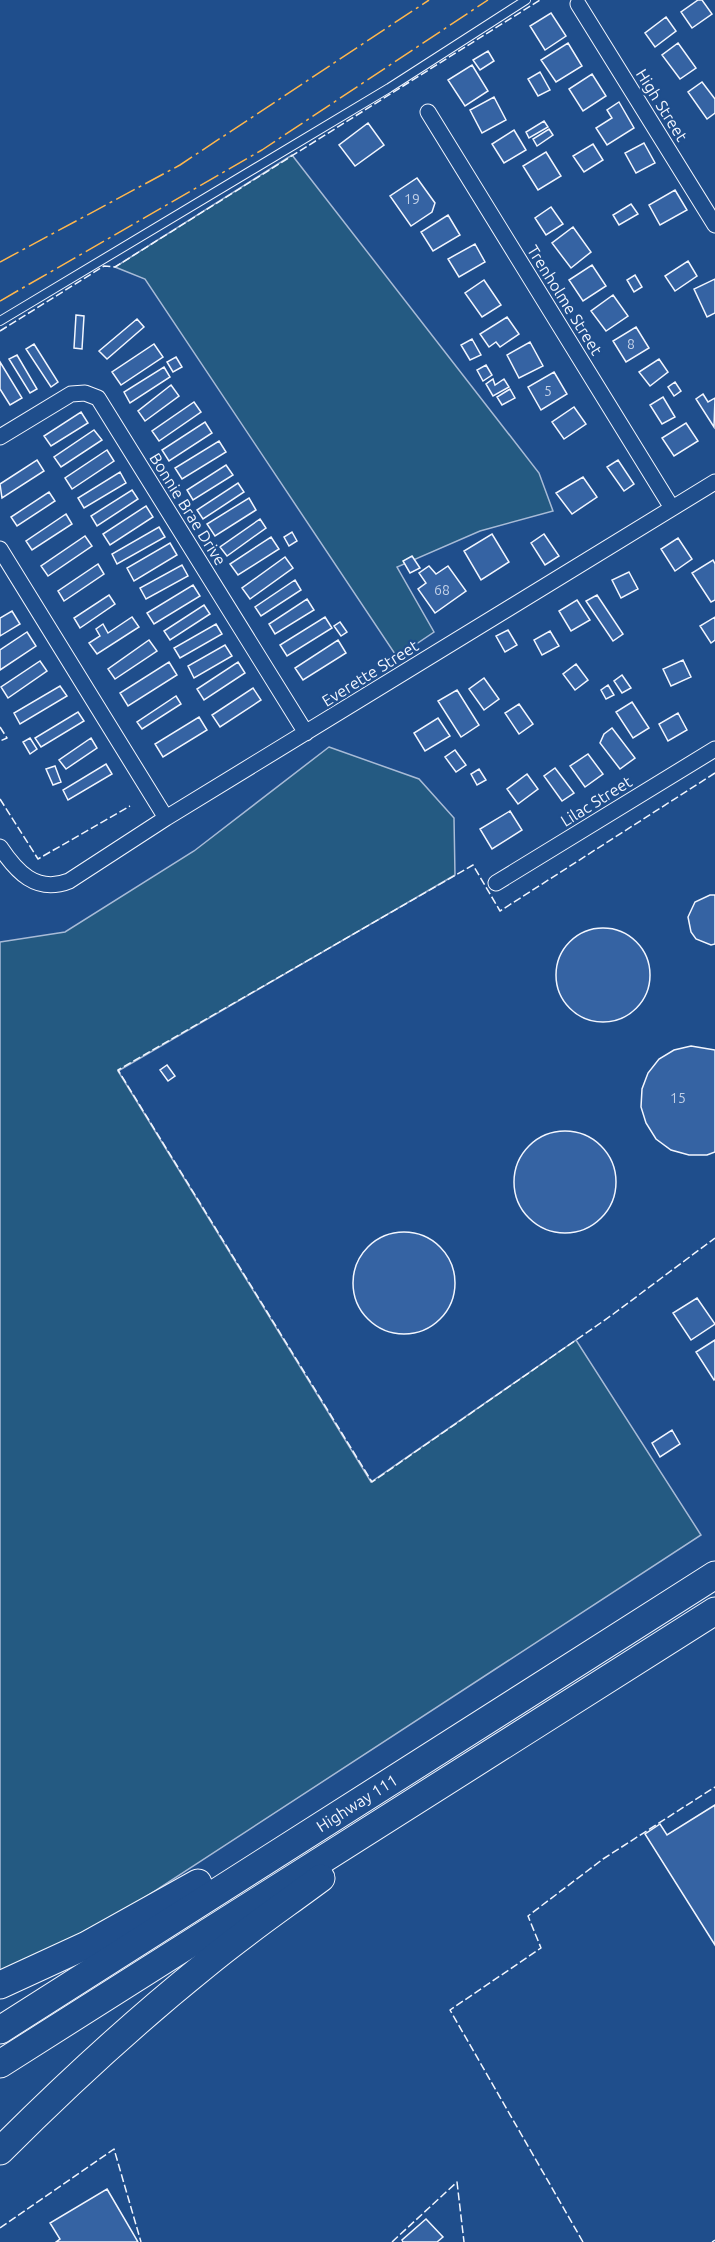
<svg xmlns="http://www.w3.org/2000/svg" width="715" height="2242" viewBox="0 0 715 2242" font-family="Ubuntu,sans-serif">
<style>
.green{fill:#245a82;stroke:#a8bbd7;stroke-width:1.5}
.building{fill:#3563a3;stroke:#f2f6ff;stroke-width:1.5}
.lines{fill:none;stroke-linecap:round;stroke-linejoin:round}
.lane-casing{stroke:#f2f6ff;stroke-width:10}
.street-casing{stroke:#f2f6ff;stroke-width:17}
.highway-casing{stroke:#f2f6ff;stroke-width:29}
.lane{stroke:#1f4e8c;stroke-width:8}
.street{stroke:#1f4e8c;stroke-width:15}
.highway{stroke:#1f4e8c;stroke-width:27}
.fence{stroke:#f2f6ff;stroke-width:1.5;stroke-dasharray:8 3;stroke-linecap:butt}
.power{stroke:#ffb74d;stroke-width:1.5;stroke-dasharray:21 4.5 3 4.5;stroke-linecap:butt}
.labels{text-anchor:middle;stroke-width:4.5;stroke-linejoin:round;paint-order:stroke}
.number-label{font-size:14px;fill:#c3d1e8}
.street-label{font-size:16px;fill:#f2f6ff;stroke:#1f4e8c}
</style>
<rect width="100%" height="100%" fill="#1f4e8c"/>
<path class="green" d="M292 155 539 473 553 511 480 531 397 567 434 632 397 657 145 279 115 267Z
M329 747 419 779 454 818 455 875 118 1071 371 1482 576 1340 701 1535 3 1990 0 1985V942L65 932 194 851Z"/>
<path class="building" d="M698 0H702L712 14 692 28 681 12Z
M551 13 566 36 545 50 530 26Z
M666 17 676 31 655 47 645 33Z
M568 43 582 66 556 82 541 60Z
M678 43 696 68 680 79 662 55Z
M488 51 494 61 480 70 473 60Z
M472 65 488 91 465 106 448 80Z
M540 72 550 90 538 96 528 79Z
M592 74 606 96 583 111 569 89Z
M702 82 715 99V113L707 119 688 92Z
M494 97 506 120 482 133 470 110Z
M619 102 634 128 607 145 596 128 612 118 607 110Z
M544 121 548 127 529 138 526 132Z
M368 123 384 145 355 166 339 145Z
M549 129 553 135 537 146 533 139Z
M514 130 526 150 504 163 492 144Z
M644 143 655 163 636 173 625 153Z
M593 144 603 160 584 172 573 156Z
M546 152 561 176 538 190 523 166Z
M417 178 435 203 432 212 411 226 390 196Z
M675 190 687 210 660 225 649 205Z
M631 204 638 214 619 225 613 215Z
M551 207 563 224 546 235 535 218Z
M448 215 460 235 433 251 421 232Z
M573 227 591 252 571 268 552 243Z
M475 244 485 262 459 277 448 259Z
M688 261 697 276 675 291 665 276Z
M592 265 606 286 583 301 569 280Z
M635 275 642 287 634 292 627 280Z
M715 279V313L707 317 694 289Z
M484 280 501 305 482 317 465 293Z
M613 295 628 316 606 331 591 311Z
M76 315 84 316 82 349 74 348Z
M507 317 519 334 500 347 496 342 489 347 480 334Z
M137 319 144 327 107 359 99 351Z
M636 327 649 348 626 362 613 341Z
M472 339 481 355 470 360 461 345Z
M530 342 543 366 519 378 507 355Z
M34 344 58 382 51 387 26 349Z
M154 344 163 357 121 385 112 372Z
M17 355 37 389 30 393 9 359Z
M176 357 182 367 173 372 167 362Z
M659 359 668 372 650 386 639 372Z
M0 362 22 398 10 405 0 389Z
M486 365 492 375 483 381 477 370Z
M164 367 170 377 130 403 124 392Z
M554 372 567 394 541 410 528 387Z
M493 379 495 385 504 379 509 387 493 396 486 384Z
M675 382 681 391 674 396 668 387Z
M171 385 179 396 145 421 138 411Z
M510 389 515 398 502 405 497 397Z
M703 394 708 402 715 398 714 427 696 399Z
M663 397 675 417 662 424 650 405Z
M194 402 201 412 159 441 152 431Z
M574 407 586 424 564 439 552 422Z
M81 412 88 423 51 446 44 436Z
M205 422 212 433 169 461 162 450Z
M686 423 698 441 674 456 662 438Z
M94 430 102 440 61 467 54 457Z
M219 441 226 452 182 479 175 468Z
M107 450 114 461 72 489 65 478Z
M37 460 44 471 2 498 0 484Z
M618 460 634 484 624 491 607 467Z
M226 465 233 475 193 500 187 490Z
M120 472 126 483 84 508 78 498Z
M583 477 597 497 572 514 556 493Z
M238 483 244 492 203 519 197 510Z
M132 490 138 499 97 526 91 516Z
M49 492 55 501 17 526 11 517Z
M249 498 256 510 215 536 207 524Z
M146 506 153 517 110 545 103 534Z
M66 514 72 524 32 550 26 541Z
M260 519 266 528 227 556 220 547Z
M159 527 165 537 117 564 112 554Z
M292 532 297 541 289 546 284 537Z
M492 534 509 562 481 580 464 551Z
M544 534 559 556 545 565 531 543Z
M85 536 92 546 48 576 41 566Z
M271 537 279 549 238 575 230 564Z
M678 538 692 559 675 571 661 549Z
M170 543 177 555 134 581 127 568Z
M412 556 420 568 410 573 403 561Z
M285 557 293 568 250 599 242 588Z
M713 560 715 564V600L711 602 692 573Z
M98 564 104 574 64 601 58 591Z
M182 565 188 576 146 599 140 588Z
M429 566 436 574 448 566 466 591 435 613 418 589 426 583 419 573Z
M629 572 638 589 621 598 612 580Z
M295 580 301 590 261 616 255 607Z
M193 585 200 596 154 624 147 613Z
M109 595 115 604 80 628 74 618Z
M597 595 623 634 613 641 586 601Z
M307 599 314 610 275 634 269 624Z
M577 600 590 620 571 631 559 611Z
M204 605 210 614 170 640 164 631Z
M12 611 20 624 0 636V618Z
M132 617 139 627 97 654 89 643 100 636 96 629 103 624 108 633Z
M325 617 332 628 287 656 280 645Z
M715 617V640L711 643 700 626Z
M340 622 347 632 341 636 334 626Z
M216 624 222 634 180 658 174 648Z
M508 630 517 645 505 652 496 636Z
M550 631 559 646 542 655 534 640Z
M27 632 36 646 0 670V650Z
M149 640 157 651 115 679 108 669Z
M338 640 346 653 303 680 295 668Z
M225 645 232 656 194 678 188 666Z
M683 660 691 677 671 686 663 669Z
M40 661 47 671 8 698 1 687Z
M169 662 177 675 128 706 120 693Z
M238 662 245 673 204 700 197 689Z
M576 664 588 680 575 690 563 674Z
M622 675 631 688 622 693 614 681Z
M484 678 499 699 484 710 469 689Z
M608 685 614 695 606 699 601 690Z
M60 686 67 696 20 724 14 713Z
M253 688 261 700 220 727 212 715Z
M457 690 479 725 461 737 438 701Z
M176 696 181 704 142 729 137 722Z
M632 702 649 728 633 738 616 712Z
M519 704 533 724 519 734 505 713Z
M78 712 84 721 41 747 35 738Z
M678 713 687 730 668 741 659 724Z
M199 717 207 730 163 757 155 744Z
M438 718 450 736 425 751 414 733Z
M612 728 635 758 620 769 600 743 604 734Z
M30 738 37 749 30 754 23 742Z
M91 738 97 748 66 769 59 760Z
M455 750 466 765 456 772 445 757Z
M588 754 603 774 585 787 570 766Z
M106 764 112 774 68 800 63 790Z
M55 766 61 782 53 785 46 769Z
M555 768 574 793 562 801 544 776Z
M479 769 486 780 477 785 471 774Z
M527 774 538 789 518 804 507 789Z
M510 811 522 830 492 849 480 829Z
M710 895H715V944L711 945 696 939 691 932 688 917 695 902Z
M556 975a47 47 0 1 1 94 0a47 47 0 1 1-94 0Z
M691 1046 715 1050V1152L707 1155H689L671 1150 656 1139 646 1123 641 1107 642 1089 648 1073 659 1059 674 1050Z
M167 1065 175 1076 168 1081 160 1070Z
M514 1182a51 51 0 1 1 102 0a51 51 0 1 1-102 0Z
M353 1283a51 51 0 1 1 102 0a51 51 0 1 1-102 0Z
M697 1298 715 1324 691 1340 673 1313Z
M715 1340V1379L714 1380 696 1352Z
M672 1430 680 1444 660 1457 652 1443Z
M715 1805V1945L645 1834 660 1824 667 1835Z
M107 2189 138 2242H56L60 2239 50 2223Z
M426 2219 443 2237 437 2242H403L402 2240Z"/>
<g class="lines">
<g class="lane-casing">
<path id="lane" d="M0 321 389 88 526 0"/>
</g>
<g class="street-casing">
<path id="street" d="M578 4 715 225
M428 112 672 508
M0 437 71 394 85 393 98 398 306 733
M0 549 166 818
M0 847C16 871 36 894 69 881L166 818 715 482
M496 883 715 749"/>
</g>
<g class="highway-casing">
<g id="highway">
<path d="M0 1985 87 1945 198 1883"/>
<path id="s1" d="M0 2030 715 1575"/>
<path d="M0 2064 715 1611"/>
<path d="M0 2151C65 2086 132 2024 204 1966 241 1935 282 1907 321 1878"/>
</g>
</g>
<use href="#lane" class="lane"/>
<use href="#street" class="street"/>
<use href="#highway" class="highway"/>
<path class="fence" d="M0 331 104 266 115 267 540 0
M0 727 7 738 0 741
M715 773 500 911 473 865 118 1070 372 1482 612 1315 715 1238
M0 799 38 859 130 806
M0 2228 114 2149 141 2242
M392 2242 457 2182 464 2242
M583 2242 450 2010 541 1948 528 1916 603 1859 715 1787
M712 2242 715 2240"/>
<path class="power" d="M0 262 180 165 429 0
M0 301 262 150 488 0"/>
</g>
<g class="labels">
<g class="number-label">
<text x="412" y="204">19</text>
<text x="631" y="349">8</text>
<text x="548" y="396">5</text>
<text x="442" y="595">68</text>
<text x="678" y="1103">15</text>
</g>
<g class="street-label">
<text transform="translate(662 105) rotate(58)" y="6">High Street</text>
<text transform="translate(565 300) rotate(58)" y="6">Trenholme Street</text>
<text transform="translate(188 509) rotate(58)" y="6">Bonnie Brae Drive</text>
<text transform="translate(370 673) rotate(-32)" y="6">Everette Street</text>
<text transform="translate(596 801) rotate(-32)" y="6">Lilac Street</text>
<text dy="6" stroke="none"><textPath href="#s1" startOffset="423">Highway 111</textPath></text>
</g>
</g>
</svg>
